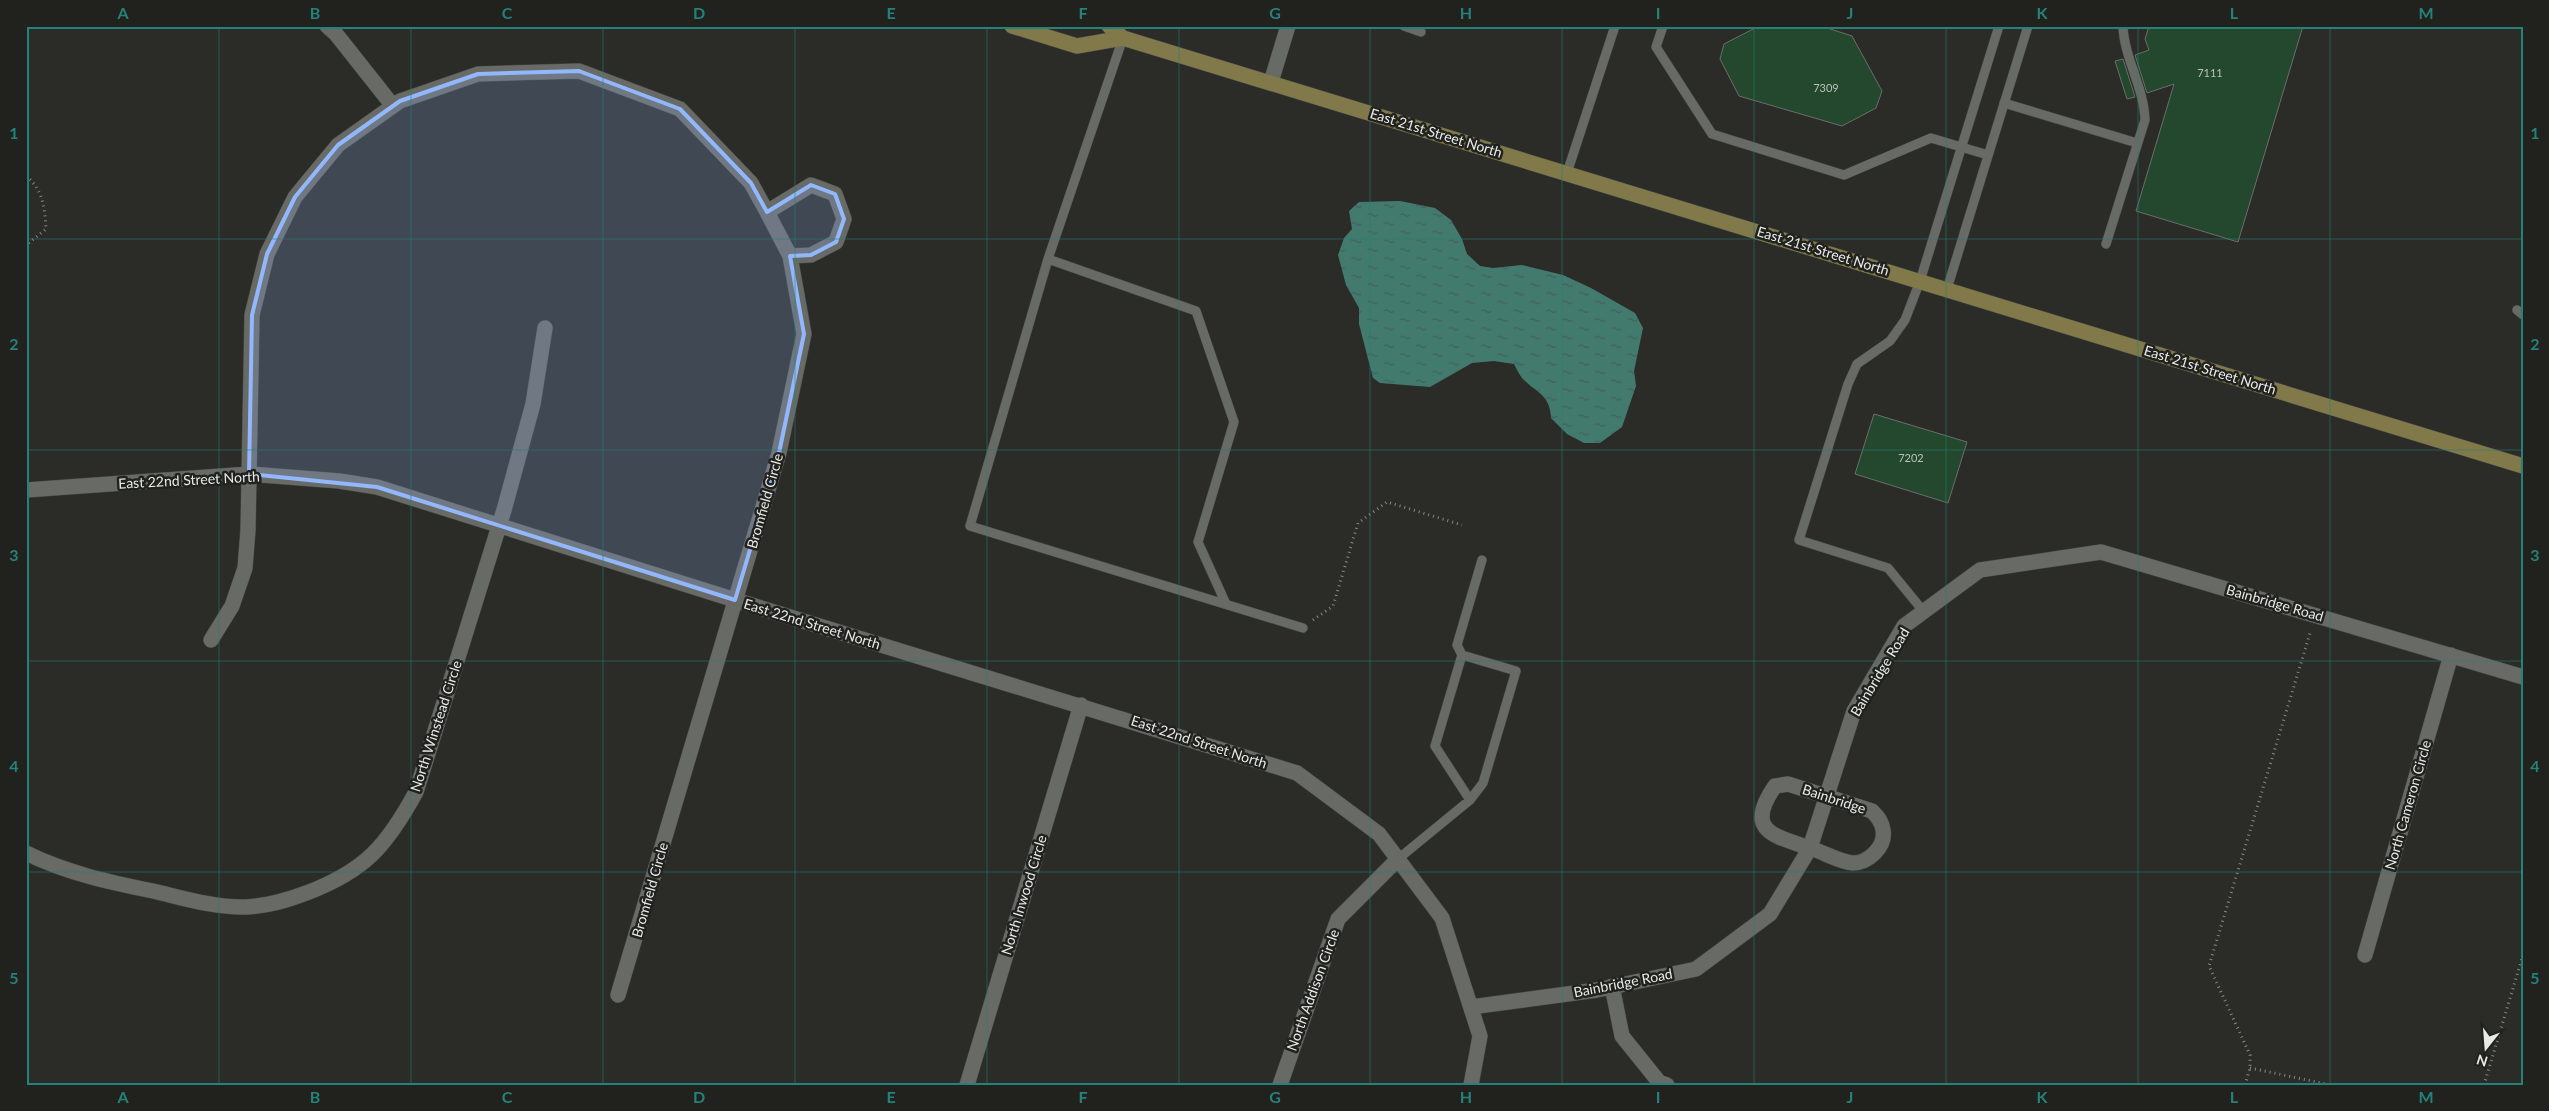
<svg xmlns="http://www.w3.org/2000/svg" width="2549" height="1111" viewBox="0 0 2549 1111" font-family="Lato,sans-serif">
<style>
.water{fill:url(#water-ripples)}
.building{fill:#24482d;stroke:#6a6e6a}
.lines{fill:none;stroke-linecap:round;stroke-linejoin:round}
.service-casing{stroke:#464844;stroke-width:10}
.minor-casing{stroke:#464844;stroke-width:16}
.secondary-casing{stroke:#464844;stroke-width:16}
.path{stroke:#878885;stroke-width:3;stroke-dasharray:1 4;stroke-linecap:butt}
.service{stroke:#686a65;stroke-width:9}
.minor{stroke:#686a65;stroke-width:15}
.secondary{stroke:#81794a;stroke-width:15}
.marked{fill:#93b7fd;fill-opacity:0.2;stroke:#93b7fd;stroke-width:4;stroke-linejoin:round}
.grid{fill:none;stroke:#25827a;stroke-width:1;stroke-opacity:0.55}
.labels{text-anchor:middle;stroke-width:5;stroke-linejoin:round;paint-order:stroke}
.number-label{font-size:11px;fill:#b7c2b8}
.street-label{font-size:14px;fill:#e8eae7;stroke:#21221e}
.neatline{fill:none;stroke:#25827a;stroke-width:2}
.grid-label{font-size:16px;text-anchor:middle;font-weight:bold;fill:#25827a}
</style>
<defs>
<pattern id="water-ripples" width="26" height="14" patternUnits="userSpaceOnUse" patternTransform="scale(1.25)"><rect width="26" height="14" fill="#427a6e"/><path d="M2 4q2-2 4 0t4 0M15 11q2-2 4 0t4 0" fill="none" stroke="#44605a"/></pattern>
</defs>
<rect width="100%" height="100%" fill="#2b2c28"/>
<path class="water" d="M1400 201 1435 208 1451 220 1462 239 1467 254 1480 266 1493 268 1522 265 1563 275 1591 288 1635 313 1643 328 1634 371 1636 386 1622 427 1600 443H1584L1567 434 1551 418C1550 394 1536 393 1522 378 1519 374 1516 368 1514 364L1494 361 1472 363 1430 387 1380 383 1373 378 1359 324V308L1346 285 1338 255 1344 238 1352 229 1349 211 1359 202Z"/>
<path class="building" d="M1759 26H1821L1852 36 1882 91 1876 108 1842 126 1739 96 1720 59 1724 44Z
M2149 26H2303L2238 242 2136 211 2174 84 2147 93 2135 55 2149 50 2145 39Z
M2123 59 2135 97 2127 99 2115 61Z
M1874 414 1967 442 1948 503 1855 474Z"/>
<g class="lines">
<g class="service-casing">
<path id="service" d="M1404 26 1421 32
M1663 26 1656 47 1712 134 1844 175 1931 138 1988 155
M1123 38 1048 259 970 526 1303 628
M2004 103 2137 143
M1567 173 1615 26
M2106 244 2145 120C2144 87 2124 58 2123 26
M1048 259 1196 311 1234 422 1198 542 1226 604
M1947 289 2028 26
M2517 310 2523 315
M1924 612 1888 568 1799 540 1848 384 1857 364 1890 341 1905 320 1920 281 1999 26
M1462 655 1435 746 1470 800
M1398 859 1470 800 1483 783 1516 671 1462 655 1457 645 1482 560"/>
</g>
<g class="minor-casing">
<path id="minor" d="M327 26 336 34 393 106
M1271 82 1288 26
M767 212 811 185 835 194 844 219 836 242 811 255 790 256
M26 490 249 474 339 481 377 487 735 600 1297 773 1379 834 1442 918 1480 1036 1471 1085
M211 640 232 606 245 568 248 530 252 315 267 254 295 197 338 145 400 101 478 74 579 71 680 109 751 183 767 212 790 256 804 334 779 453 618 995
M1788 784 1872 811C1878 817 1882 822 1883 830 1886 847 1868 863 1853 863 1840 862 1825 853 1813 849 1775 836 1743 832 1775 786Z
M26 853C67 873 108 882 153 891 183 898 215 908 246 907 269 906 288 900 309 892 366 870 387 845 416 792L504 510 533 404 545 328
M2365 955 2451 655
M1612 986 1622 1036 1659 1082 1667 1085
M1471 1007 1597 990 1696 969 1770 914 1810 848 1854 711 1904 626 1980 570 2101 552 2523 677
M967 1085 1081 705
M1280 1085 1338 919 1398 859"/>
</g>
<g class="secondary-casing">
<path id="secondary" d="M1012 26 1077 46 1123 38
M1109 26 1123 38 2523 466"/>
</g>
<path class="path" d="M26 176C43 189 45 209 46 229L26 245
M1313 620 1333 606 1358 523 1387 502 1462 525
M2250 1068 2331 1085
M2245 1085 2250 1068V1055L2209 966 2311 630
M2484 1085 2523 955"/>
<use href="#service" class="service"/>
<use href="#minor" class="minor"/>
<use href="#secondary" class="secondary"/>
</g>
<path class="marked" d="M579 71 680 109 751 183 767 212 811 185 835 194 844 219 836 242 811 255 790 256 804 334 779 453 735 600 377 487 249 474 252 315 267 254 295 197 338 145 400 101 478 74Z"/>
<path class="grid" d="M219 26V1085M411 26V1085M603 26V1085M795 26V1085M987 26V1085M1179 26V1085M1370 26V1085M1562 26V1085M1754 26V1085M1946 26V1085M2138 26V1085M2330 26V1085M26 239H2523M26 450H2523M26 661H2523M26 872H2523"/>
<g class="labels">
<g class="number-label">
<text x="2210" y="77">7111</text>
<text x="1826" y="92">7309</text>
<text x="1911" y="462">7202</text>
</g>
<g class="street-label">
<text transform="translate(1436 133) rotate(17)" y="5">East 21st Street North</text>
<text transform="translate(1823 251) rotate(17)" y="5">East 21st Street North</text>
<text transform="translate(2210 370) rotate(17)" y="5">East 21st Street North</text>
<text transform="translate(189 480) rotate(-3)" y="5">East 22nd Street North</text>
<text transform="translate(765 501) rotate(-74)" y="5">Bromfield Circle</text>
<text transform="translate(2275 603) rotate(16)" y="5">Bainbridge Road</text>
<text transform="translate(812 624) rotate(17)" y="5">East 22nd Street North</text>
<text transform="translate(1880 672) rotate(-59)" y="5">Bainbridge Road</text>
<text transform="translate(436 726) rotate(-72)" y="5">North Winstead Circle</text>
<text transform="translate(1199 742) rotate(18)" y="5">East 22nd Street North</text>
<text transform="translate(1834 799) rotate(18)" y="5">Bainbridge</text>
<text transform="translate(2408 805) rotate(-74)" y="5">North Cameron Circle</text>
<text transform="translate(650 890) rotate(-74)" y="5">Bromfield Circle</text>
<text transform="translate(1024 895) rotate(-73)" y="5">North Inwood Circle</text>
<text transform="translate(1623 983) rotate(-11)" y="5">Bainbridge Road</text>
<text transform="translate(1313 990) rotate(-70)" y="5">North Addison Circle</text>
</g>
</g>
<rect width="2549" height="1111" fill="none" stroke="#21221e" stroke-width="55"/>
<g transform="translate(2486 1048) rotate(197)" stroke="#21221e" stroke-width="4" paint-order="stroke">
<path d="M0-4L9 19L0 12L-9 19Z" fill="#e8eae7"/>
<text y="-8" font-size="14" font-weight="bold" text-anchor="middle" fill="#e8eae7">N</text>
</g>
<rect x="28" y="28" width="2494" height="1056" class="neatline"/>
<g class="grid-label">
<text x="123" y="19">A</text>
<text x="315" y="19">B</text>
<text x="507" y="19">C</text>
<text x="699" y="19">D</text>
<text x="891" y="19">E</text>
<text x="1083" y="19">F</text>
<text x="1275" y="19">G</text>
<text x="1466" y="19">H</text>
<text x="1658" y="19">I</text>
<text x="1850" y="19">J</text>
<text x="2042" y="19">K</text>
<text x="2234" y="19">L</text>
<text x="2426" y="19">M</text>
<text x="14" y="139">1</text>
<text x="2535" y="139">1</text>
<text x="14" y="350">2</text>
<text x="2535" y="350">2</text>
<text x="14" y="561">3</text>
<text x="2535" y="561">3</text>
<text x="14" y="772">4</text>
<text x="2535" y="772">4</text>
<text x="14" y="984">5</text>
<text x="2535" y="984">5</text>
<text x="123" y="1103">A</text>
<text x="315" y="1103">B</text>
<text x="507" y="1103">C</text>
<text x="699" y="1103">D</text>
<text x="891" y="1103">E</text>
<text x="1083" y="1103">F</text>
<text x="1275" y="1103">G</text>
<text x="1466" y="1103">H</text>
<text x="1658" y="1103">I</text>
<text x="1850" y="1103">J</text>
<text x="2042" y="1103">K</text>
<text x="2234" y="1103">L</text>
<text x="2426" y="1103">M</text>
</g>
</svg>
